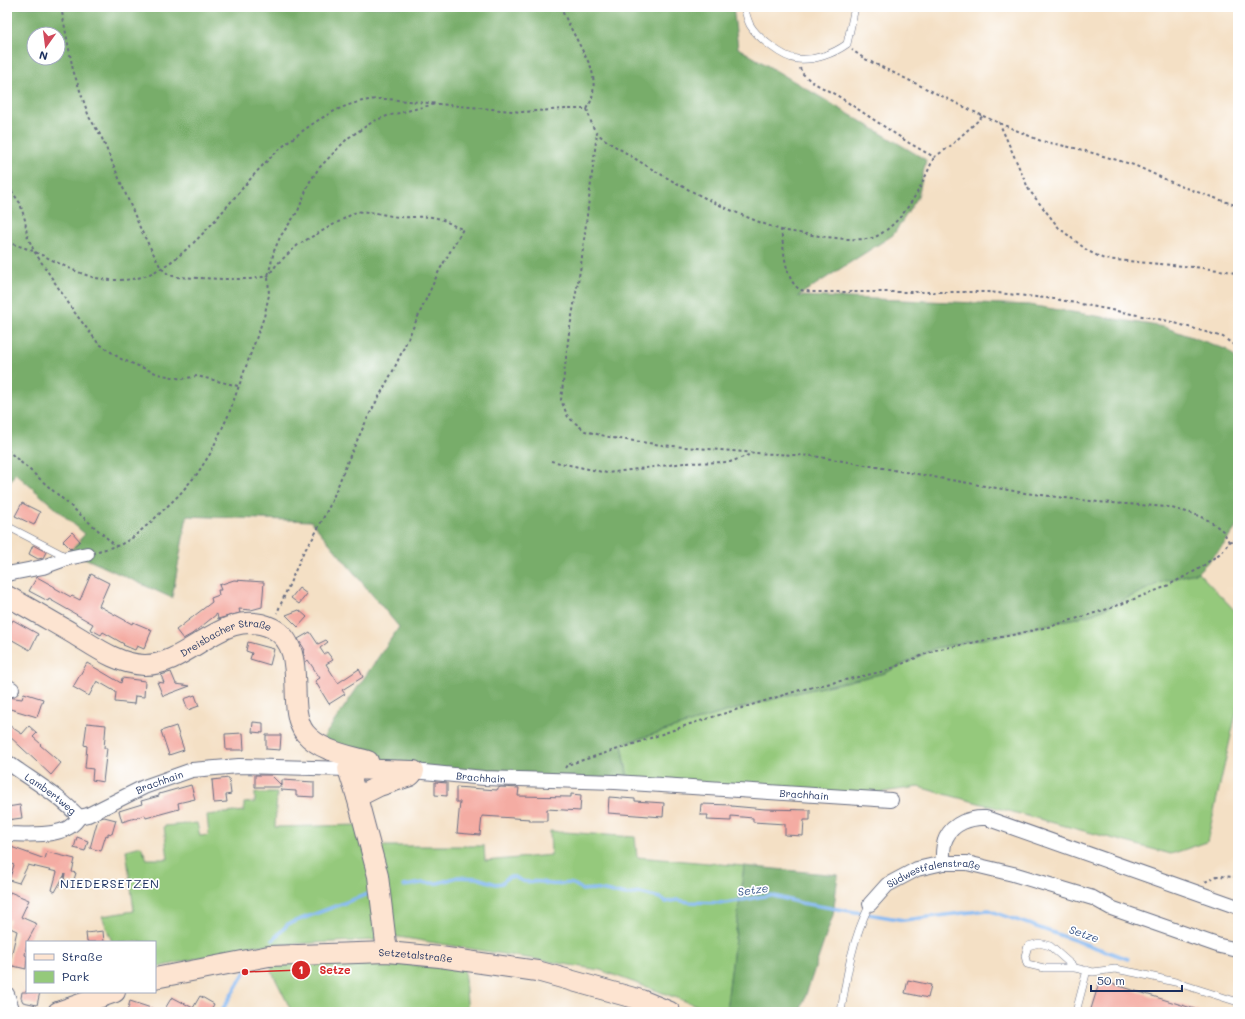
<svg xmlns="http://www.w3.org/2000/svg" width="1245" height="1019" viewBox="0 0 1245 1019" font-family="Mali,sans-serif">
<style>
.green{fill:#95c97b;stroke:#587c6c}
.forest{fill:#78ad6b;stroke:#4a6e64;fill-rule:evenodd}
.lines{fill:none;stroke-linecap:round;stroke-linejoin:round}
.stream{stroke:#85b9f3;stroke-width:3.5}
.building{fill:#f4aca3}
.lane-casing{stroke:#676d82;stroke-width:8}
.street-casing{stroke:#676d82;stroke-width:16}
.secondary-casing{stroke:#676d82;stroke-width:22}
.path{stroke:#676d82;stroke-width:2;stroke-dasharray:3 3;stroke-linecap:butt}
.lane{stroke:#fff;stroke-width:7}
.street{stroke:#fff;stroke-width:14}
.secondary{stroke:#fde4d1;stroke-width:20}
.labels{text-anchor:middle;stroke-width:3.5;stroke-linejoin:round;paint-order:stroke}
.street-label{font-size:10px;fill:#1b2f5e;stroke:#fff}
.water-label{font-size:11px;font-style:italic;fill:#3b588b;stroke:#fff}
.quarter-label{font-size:12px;letter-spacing:1px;fill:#1b2f5e;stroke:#fff}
.leader{fill:none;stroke:#d62828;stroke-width:1.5}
.callout-dot{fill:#d62828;stroke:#fff;stroke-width:1.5}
.mark-label{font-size:12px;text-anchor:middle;font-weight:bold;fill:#fff}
.callout-label{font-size:11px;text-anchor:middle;font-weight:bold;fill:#d62828;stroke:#fff;stroke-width:3.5;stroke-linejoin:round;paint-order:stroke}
</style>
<rect width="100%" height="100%" fill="#fff"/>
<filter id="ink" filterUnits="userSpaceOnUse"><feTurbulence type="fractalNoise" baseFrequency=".025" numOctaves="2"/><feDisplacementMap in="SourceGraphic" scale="8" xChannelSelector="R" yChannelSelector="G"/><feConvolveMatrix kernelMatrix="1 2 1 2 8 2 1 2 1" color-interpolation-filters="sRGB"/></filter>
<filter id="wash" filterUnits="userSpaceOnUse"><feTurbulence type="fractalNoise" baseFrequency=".012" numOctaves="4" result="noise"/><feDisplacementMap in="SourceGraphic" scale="16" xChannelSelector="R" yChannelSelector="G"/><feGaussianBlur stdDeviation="0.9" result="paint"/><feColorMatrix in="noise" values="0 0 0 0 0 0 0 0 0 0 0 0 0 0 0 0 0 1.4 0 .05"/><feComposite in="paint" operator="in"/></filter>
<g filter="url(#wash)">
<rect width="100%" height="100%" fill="#f4e0c5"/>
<path class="green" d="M1198 572 1238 614V705L1207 842 1171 854 918 787 847 797 628 779 622 744 718 714 800 692 885 673 936 648 1003 635 1093 614 1164 581Z
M255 793H277L275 827 360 825 372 887 376 940 250 946 155 968V942H112L102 916 134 911 126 850 141 846 147 859H168L164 826 197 823 200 836 209 835 207 815 244 811V803L255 802Z
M550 831 635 837 637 857 744 866 726 1012H715L600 970 393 936 380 846H484L485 861 551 855Z
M374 962 464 969 468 1012H292L272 972 271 964Z"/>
<path class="forest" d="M7 7H733L738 48 926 160 918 197 893 235 798 296 1029 305 1164 327 1228 350 1238 361V525L1222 547 1198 572 1164 581 1093 614 1003 635 936 648 885 673 800 692 718 714 622 744 628 779 481 774 376 759 323 738 399 627 311 521 187 516 172 598 69 551 85 534 15 473 7 488ZM34 34H58V58H34Z
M744 866 838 875 833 915 800 1012H726Z"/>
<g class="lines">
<path class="stream" d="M404 886 422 883H438L458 877 477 878 496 884 502 883 508 877H515C526 885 529 880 541 882 544 882 547 884 550 884 564 886 570 878 582 890L593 889 627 895 640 893 660 898 666 902 677 900 689 902 726 903 770 895 801 903 904 920 988 910 1128 959
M273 940 288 924 368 894
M221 1012 245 972"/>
</g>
<g id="blocks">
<path class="building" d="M22 503 40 512 34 525 15 516Z
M72 532 80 541 71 549 63 541Z
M33 545 46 552 43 558 38 559 29 554Z
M91 574 109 583 99 606 132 624 133 622 152 630 144 649 137 646 135 650 123 645 124 644 103 632 101 635 90 629 93 624 49 599 48 601 29 591 37 577 55 587V588L71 597 72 596 80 600Z
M234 580 264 582 262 607 251 610 239 609 240 613 218 619 217 614 192 634 183 639 176 630 212 602 211 598 219 595 218 590H221L219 585Z
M299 588 307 594 299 604 291 598Z
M299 610 307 617 298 627 286 615Z
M13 620 38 634 30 650 7 637V630Z
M310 632 318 644 326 640 328 642 320 648 324 654 327 652 333 660 326 664 338 683 359 669 363 677 342 690 345 694 329 704 315 681 320 678 308 660 306 662 303 651 305 650 298 639Z
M248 642 274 649 270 665 250 659 252 653 246 651Z
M87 663 121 683 122 678 145 681 144 697 135 696 134 704 115 702 116 692 97 681 89 696 73 687Z
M171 672 176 684 190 686 163 696 157 682 164 683 161 675Z
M24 693 43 699 37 717 7 708V697L22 699Z
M195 695 199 706 188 710 184 699Z
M253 722 263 723V733L252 732Z
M87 723 106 725 104 748H107L103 782 92 780 93 769 85 768 87 746 84 745Z
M7 724 22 734 29 726 37 733 33 737 41 744 40 745 61 763 51 775 7 734Z
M176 726 184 750 169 755 161 731Z
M243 733 244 750H226L225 734Z
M266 735H281L280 750 266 749Z
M255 775H271L282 786V780L314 782V797L296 796V791L281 790 282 787H255Z
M229 778 231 794 226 795 227 802 214 803 212 780Z
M435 782 447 783V796L435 795Z
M191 785 195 799 178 803 179 809 146 818 145 815 122 822 119 811 142 804 141 801 159 796V794Z
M456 787 497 790 498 788 501 787 519 788 518 796 571 797V794L581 795 580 811 547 809V821H530V819L482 816 480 835 457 833 460 802H456Z
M609 797 635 799V801L664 803 663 817 608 813Z
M701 804 731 805V806L765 809 810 810V820H804L803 836 785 835V824L753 822V818L731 816V821L707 820 708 815H700Z
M20 805 22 818 7 820V807Z
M104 817 116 820 112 834 108 833V836L106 835 101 851 90 848 98 819Z
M77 837 88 841 85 851 74 848Z
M11 847 45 859 47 852 75 859 72 872 76 873 73 883 64 880 65 874 55 892 52 890 57 872 28 865 19 883 9 880 14 865 7 862V857Z
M10 892 29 900 21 917 37 924 27 942 25 955 27 956 26 969 9 965 17 931 8 927 10 920 7 919V900Z
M103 931 104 942H87L86 933Z
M908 980 931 985 928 998 905 993Z
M1100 980 1198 1010V1012H1090Z
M22 992H40L37 1005 23 1002 21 998Z
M200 996 214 1004 210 1012H163L172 997 193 1008Z
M130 1001 157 1010 156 1012H127Z"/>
</g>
</g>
<g filter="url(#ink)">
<use href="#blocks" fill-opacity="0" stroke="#676d82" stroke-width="1"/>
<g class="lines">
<g class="lane-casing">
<path id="lane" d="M744 7C746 13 747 19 750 25 757 37 783 58 797 59 814 61 833 54 847 44L855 7
M7 526 67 557
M1075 968 1050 946 1039 943 1028 946 1025 956 1027 964 1044 968H1075L1093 972 1115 969 1136 973 1175 982 1238 1002
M841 1012C847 973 852 940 870 904
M1076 1012 1087 970"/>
</g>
<g class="street-casing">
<g id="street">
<path d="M7 574 43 567 68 558 87 554"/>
<path d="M7 686 12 689"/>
<path id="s1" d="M7 762C31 780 58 794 79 817"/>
<path id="s2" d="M414 771 484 778 615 782 891 800"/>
<path id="s3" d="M79 817 88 815 144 787 192 770 239 766 348 769"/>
<path d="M7 834C29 834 67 839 79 817"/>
<path d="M943 863C943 855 942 846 946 838 953 823 971 817 986 818L1238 907"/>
<path id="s4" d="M870 904 887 885 917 869 943 863H967L1013 874 1093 898 1111 908 1220 946 1238 950"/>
<path d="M7 994 13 1012"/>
</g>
</g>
<g class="secondary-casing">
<g id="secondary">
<path id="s5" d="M7 596C29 608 51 621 72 633 94 646 117 664 144 665 189 666 224 605 272 628 311 648 284 706 305 733 320 751 347 755 368 761L370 769"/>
<path d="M357 797 379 786 410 776 412 774"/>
<path d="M387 952 378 876 357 797 348 769 414 771"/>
<path id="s6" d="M155 978 269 956 387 952 440 957 537 971 641 1000 670 1012"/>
<path d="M58 1012 115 992"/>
</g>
</g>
<path class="path" d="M10 7H16
M61 7 73 70 89 117 101 136 141 230 161 268 168 274 176 277 222 279H250L268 276 277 264 299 244 356 212C371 210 385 216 400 217 412 218 425 215 437 218 446 220 454 227 463 229L439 271 394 369 368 417 349 458 331 503 313 538 303 553 277 613
M800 68 802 73 812 82 838 96 909 143 934 157 948 148 983 116 865 59 852 50
M587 109C590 117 592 129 598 134 608 143 622 150 634 158 680 187 729 212 781 230 784 246 784 282 801 290 804 291 808 291 811 292H988L1055 299 1168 321 1223 337 1238 348
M983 116 1041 141 1079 149 1134 165 1180 186 1238 206
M999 122 1029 190 1059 228 1088 251 1104 259 1194 267 1227 271 1238 274
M7 187 10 189 20 203 25 220 27 235 34 251 75 313 98 343 121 359 158 374 182 379 197 376 238 386
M781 230C800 233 859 244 875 237 904 223 922 186 934 157
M7 243C46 250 78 282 118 280 126 280 134 279 142 277 192 260 231 197 267 161 282 146 299 133 317 121 339 107 361 98 387 99L522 112 565 109H587C595 96 595 81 591 67L560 7
M7 450 116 546
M551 461 607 473 684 463 730 462 754 453
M1229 542 1238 538
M98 551 120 545 132 538 151 522 179 495 197 474 210 454 228 416 264 317 269 295 268 276 274 251 280 237 298 211 309 183 319 168 348 138 374 121 387 116 435 104
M565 768 567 765 628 746 690 724 800 690 885 671 935 650 1012 635 1052 626 1111 608 1165 587 1197 570 1222 552 1229 542 1223 531 1210 521 1194 514 1168 507 1098 502 1025 493 814 456 755 453 662 445 613 438 585 431 568 417 561 400 569 333 581 265 597 133
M1205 882 1217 876 1238 877"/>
<use href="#lane" class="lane"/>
<use href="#street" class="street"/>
<use href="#secondary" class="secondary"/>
</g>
</g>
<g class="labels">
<g class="street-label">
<text dy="4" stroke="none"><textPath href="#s5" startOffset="243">Dreisbacher Straße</textPath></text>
<text dy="4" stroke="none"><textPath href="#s2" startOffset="67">Brachhain</textPath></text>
<text dy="4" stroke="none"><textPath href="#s3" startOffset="88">Brachhain</textPath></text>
<text dy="4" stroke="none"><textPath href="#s1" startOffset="54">Lambertweg</textPath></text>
<text dy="4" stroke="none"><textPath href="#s2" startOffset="391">Brachhain</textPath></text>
<text dy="4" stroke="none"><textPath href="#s4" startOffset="75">Südwestfalenstraße</textPath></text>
<text dy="4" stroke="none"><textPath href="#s6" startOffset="263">Setzetalstraße</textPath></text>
</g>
<g class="water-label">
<text transform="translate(753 890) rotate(-8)" y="4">Setze</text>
<text transform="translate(1084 934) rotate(19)" y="4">Setze</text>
</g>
<g class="quarter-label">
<text x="110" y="888">NIEDERSETZEN</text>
</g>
</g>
<path class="leader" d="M245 972L301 970"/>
<g class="callout-dot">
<circle cx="245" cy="972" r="4"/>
<circle cx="301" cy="970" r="10"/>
</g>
<g class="mark-label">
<text x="301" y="974">1</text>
</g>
<g class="callout-label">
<text x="335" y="974">Setze</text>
</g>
<rect width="1245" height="1019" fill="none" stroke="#fff" stroke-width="24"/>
<rect x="26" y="941" width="130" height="52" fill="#ffffff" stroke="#a4acbf"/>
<rect x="34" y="954" width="20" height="6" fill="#fde4d1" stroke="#a4acbf"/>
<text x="62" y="961" font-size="12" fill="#1b2f5e">Straße</text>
<rect x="34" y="971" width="20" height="12" fill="#95c97b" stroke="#a4acbf"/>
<text x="62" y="981" font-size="12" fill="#1b2f5e">Park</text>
<g transform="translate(46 46) rotate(194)"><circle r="19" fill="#ffffff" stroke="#a4acbf"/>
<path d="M0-3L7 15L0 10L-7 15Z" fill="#d1495b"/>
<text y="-6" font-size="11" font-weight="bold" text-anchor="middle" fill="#1b2f5e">N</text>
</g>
<path d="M1091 985v6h91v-6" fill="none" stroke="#1b2f5e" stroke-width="2"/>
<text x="1097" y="985" font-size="12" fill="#1b2f5e" stroke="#ffffff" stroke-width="3" paint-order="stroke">50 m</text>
</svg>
